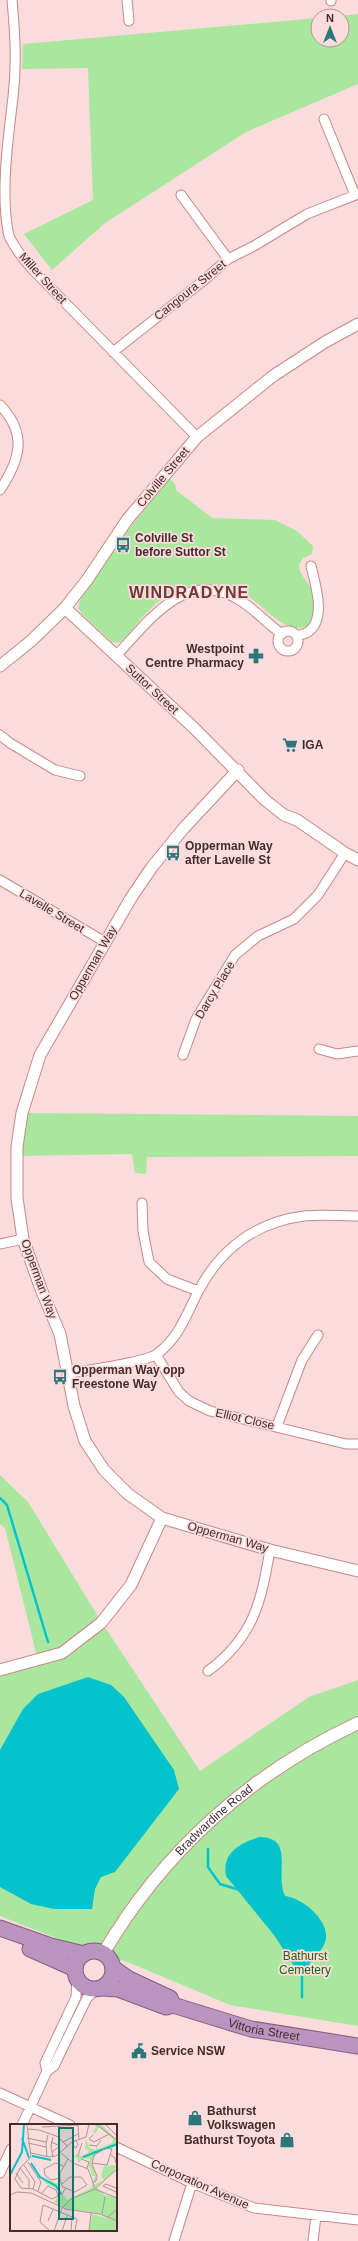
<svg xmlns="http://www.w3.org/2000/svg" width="358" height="2241" viewBox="0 0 358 2241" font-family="Helvetica,sans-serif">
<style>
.green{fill:#a8e79d}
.water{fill:#05c3cc}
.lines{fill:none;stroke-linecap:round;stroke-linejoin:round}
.stream{stroke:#05c3cc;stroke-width:2.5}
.minor-casing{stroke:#c98886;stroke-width:11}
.tertiary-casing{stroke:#c98886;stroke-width:13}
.secondary-casing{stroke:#c98886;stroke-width:14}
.trunk-casing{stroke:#845e81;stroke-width:17}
.minor{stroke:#fff;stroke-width:9}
.tertiary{stroke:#fff;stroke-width:11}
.secondary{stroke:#fff;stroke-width:12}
.trunk{stroke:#b894bf;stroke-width:15}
.labels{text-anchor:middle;stroke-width:3.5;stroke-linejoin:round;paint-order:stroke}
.street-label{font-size:12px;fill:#462b2b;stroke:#f9dcdb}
.poi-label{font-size:12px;font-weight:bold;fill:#462b2b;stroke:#f9dcdb;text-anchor:start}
.park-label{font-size:12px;fill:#236218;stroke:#f9dcdb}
.district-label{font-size:16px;font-weight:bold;letter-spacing:1px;fill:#703738;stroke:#f9dcdb}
.inset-river{fill:none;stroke:#05c3cc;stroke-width:2}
.inset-road{fill:none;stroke:#b19595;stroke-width:1}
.view{fill:#0f766e;fill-opacity:0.15;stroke:#0f766e;stroke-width:2}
.inset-edge{fill:none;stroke:#462b2b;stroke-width:2}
</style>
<rect width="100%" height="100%" fill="#f9dcdb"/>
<path class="green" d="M358 14V84L246 132 105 223 52 270 24 234 93 200 88 68 22 69 23 44 318 18V40H342V16H340Z
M169 478 175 484 176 490 212 518 275 520 297 531 313 546 312 554 303 558C294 569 303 575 309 585 317 597 317 617 308 627 283 634 265 606 246 595 226 582 201 581 179 590 160 597 147 611 135 626 130 632 125 640 118 643L112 642 82 614 78 608 80 599 129 529Z
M22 1113 358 1116V1156L147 1157 146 1174 135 1173 132 1154 17 1156Z
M0 1475 28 1502 102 1623 200 1771 309 1697 358 1680V2026L230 2005 130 1963 76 1946 0 1916V1670L38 1661 5 1528 0 1524Z"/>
<path class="water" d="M88 1677 111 1685 124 1697 174 1770 179 1789 115 1872 101 1877 95 1889 92 1909H54L31 1904 0 1887V1750L23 1709 38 1694Z
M259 1837C296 1837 274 1874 285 1896 302 1898 328 1919 326 1938 325 1947 317 1955 311 1962 307 1967 307 1970 302 1974L298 1972 274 1935 226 1876C222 1852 240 1844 259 1837Z"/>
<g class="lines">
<path class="stream" d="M0 1498 7 1505 48 1642
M208 1849V1867L220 1884 243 1891
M302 1972V1997"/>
<g class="minor-casing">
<path id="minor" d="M12 0C15 33 17 64 13 97 8 139 0 196 9 236 15 249 24 260 33 270L197 437
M127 0 129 21
M331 0V1
M324 119 355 195
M181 195 228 259
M113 352 203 281 228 259 254 246 307 214 358 194
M0 405C28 434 20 460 0 490
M278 641a10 10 0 1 1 20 0a10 10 0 1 1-20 0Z
M297 636C300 635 305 634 308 632 327 619 315 583 311 566
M116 656C147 623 184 569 236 598 253 607 266 623 282 634
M0 735 10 743 55 770 80 776
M0 880 105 942
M319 1049 337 1054 358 1051
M183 1055 196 1019 235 955 258 936 294 919 318 895 345 853
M142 1203 143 1231 149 1262 167 1279 198 1291
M0 1244 23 1239
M156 1355 179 1392 189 1401 210 1411 346 1444H358
M68 1373C85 1371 145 1362 157 1354 179 1338 186 1315 198 1292 220 1249 256 1222 304 1216 321 1214 340 1216 358 1216
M277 1426 302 1360 318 1335
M208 1671C254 1637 261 1602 270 1550
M47 2071 45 2063 76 1997 77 1980
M0 2093 70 2125
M22 2125 47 2071 54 2066 87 1998 97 1989
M116 2147 192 2183 254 2208 358 2220
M0 2173 11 2149
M174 2241 192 2183
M313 2241 316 2216"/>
</g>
<g class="tertiary-casing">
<path id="tertiary" d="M65 608 194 728 265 800 284 815 297 820 345 853 358 860
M0 666 31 641 65 608 87 580 127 520 197 437 273 376 325 342 358 324
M238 770 183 829 152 867 131 898 40 1055 22 1113 17 1147V1198L23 1239 41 1289 60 1334 74 1406 85 1441 104 1470 128 1494 162 1518 270 1550 358 1571
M0 1670 62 1653 101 1623 131 1585 162 1518"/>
</g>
<g class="secondary-casing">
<g id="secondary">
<path id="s1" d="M103 1954C163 1851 251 1773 358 1723"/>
</g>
</g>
<g class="trunk-casing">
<g id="trunk">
<path d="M0 1928 51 1946 84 1954"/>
<path d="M30 1949 75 1969"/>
<circle cx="94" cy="1970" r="19"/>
<path d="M113 1968 129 1979 170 1998 172 2003"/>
<path id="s2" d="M103 1988 118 1989 166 2007 173 2005 251 2029 358 2046"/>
</g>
</g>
<use href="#minor" class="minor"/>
<use href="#tertiary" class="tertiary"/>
<use href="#secondary" class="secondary"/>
<use href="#trunk" class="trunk"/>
</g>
<defs>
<g id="bus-bare" transform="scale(1.2)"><path d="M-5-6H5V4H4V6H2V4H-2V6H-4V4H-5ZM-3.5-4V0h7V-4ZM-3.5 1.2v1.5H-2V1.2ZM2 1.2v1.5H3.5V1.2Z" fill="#2d767b" stroke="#f9dcdb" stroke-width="2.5" paint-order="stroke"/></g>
<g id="pharmacy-bare" transform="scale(1.2)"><path d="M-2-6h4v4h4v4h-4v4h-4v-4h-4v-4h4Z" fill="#2d767b" stroke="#f9dcdb" stroke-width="2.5" paint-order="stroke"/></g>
<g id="supermarket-bare" transform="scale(1.2)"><path d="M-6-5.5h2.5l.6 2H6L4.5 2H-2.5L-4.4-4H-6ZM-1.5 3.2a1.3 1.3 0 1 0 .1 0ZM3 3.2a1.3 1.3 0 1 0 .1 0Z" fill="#2d767b" stroke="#f9dcdb" stroke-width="2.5" paint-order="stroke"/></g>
<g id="civic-bare" transform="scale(1.2)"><path d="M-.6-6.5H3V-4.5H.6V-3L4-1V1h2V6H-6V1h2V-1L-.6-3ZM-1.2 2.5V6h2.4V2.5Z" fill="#2d767b" stroke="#f9dcdb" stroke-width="2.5" paint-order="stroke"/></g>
<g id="shop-bare" transform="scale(1.2)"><path d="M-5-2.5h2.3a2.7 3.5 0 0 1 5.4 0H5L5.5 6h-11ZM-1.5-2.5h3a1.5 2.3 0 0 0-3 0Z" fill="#2d767b" stroke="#f9dcdb" stroke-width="2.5" paint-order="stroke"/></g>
</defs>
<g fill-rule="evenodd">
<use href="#bus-bare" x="123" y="545"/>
<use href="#pharmacy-bare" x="256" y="656"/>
<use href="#supermarket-bare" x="290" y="745"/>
<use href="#bus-bare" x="173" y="853"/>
<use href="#bus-bare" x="60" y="1377"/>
<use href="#civic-bare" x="139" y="2051"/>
<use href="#shop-bare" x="195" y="2118"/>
<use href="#shop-bare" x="287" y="2140"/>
</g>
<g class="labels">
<g class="street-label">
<text transform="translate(43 278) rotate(48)" y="4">Miller Street</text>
<text transform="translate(190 290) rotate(-39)" y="4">Cangoura Street</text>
<text transform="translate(163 477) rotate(-50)" y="4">Colville Street</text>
<text transform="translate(152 689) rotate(43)" y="4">Suttor Street</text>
<text transform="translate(52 911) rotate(31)" y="4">Lavelle Street</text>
<text transform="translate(93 963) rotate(-60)" y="4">Opperman Way</text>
<text transform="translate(215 990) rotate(-59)" y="4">Darcy Place</text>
<text transform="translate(39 1279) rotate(70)" y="4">Opperman Way</text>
<text transform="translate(245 1419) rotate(13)" y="4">Elliot Close</text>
<text transform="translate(228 1537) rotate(16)" y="4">Opperman Way</text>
<text dy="4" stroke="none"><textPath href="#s1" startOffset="175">Bradwardine Road</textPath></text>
<text dy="4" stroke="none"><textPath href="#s2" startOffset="168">Vittoria Street</textPath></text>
<text transform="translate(200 2184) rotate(24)" y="4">Corporation Avenue</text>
</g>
<g class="poi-label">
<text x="135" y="542">Colville St<tspan x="135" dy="14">before Suttor St</tspan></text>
<text x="244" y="653" text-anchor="end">Westpoint<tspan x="244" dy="14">Centre Pharmacy</tspan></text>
<text x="302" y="749">IGA</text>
<text x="185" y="850">Opperman Way<tspan x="185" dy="14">after Lavelle St</tspan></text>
<text x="72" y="1374">Opperman Way opp<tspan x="72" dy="14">Freestone Way</tspan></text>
<text x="151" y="2055">Service NSW</text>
<text x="207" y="2115">Bathurst<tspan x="207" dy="14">Volkswagen</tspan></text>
<text x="275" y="2144" text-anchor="end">Bathurst Toyota</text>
</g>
<g class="park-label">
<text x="305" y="1960">Bathurst<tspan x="305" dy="14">Cemetery</tspan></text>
</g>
<g class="district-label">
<text x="189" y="598">WINDRADYNE</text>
</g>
</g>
<g transform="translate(10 2124)">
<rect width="107" height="107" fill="#f9dcdb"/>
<path d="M80 0H85L94 5 87 0H91L107 17V21L103 24 97 23 86 29 81 39 86 51V56L83 58 85 52H82L80 43 78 44 80 35 73 34 68 40V35L64 32 67 30 70 32 77 31 79 26 75 25 76 14 79 24 86 26V22L88 25 102 19 103 15 89 3 87 7 83 10 86 2ZM107 41 103 49 86 63 85 60 94 56 91 52 94 42ZM34 54 49 60 47 62 57 76 81 64 82 60 95 71 107 74V97L89 89 58 85 44 78 50 71 49 66 35 59ZM82 90 107 97V104L105 107H79Z" fill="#a8e79d"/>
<path class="inset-river" d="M12 14 19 34M22 32 41 36M73 33 107 20M21 39 30 53 46 62 51 70M0 51 12 28 14 0"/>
<path class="inset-road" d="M86 0 107 16M95 0 107 12M17 1 21 33 10 44 5 55 11 64 23 65 42 75 52 70 55 65M49 2V14L57 22M32 3 68 1 69 15M18 5 29 6 49 13M83 11 79 15 84 18 99 10M43 13 41 22 43 33M17 14 36 18M41 18 50 22 42 28M53 18 68 10M18 19 36 23M79 21 87 22 91 16M63 22 66 24 68 20 65 16M21 29 39 33 46 32 62 18 76 13 79 0M51 29 63 39 78 45 85 64M101 31 105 34 106 39 105 37M68 32 72 19M37 33 36 20 38 11M71 35 79 38 77 44M18 38 31 58 28 67M82 39 97 41M14 41 25 58 23 65M10 44 19 56V64M6 49 13 59M50 54 41 56 35 51 34 45 46 39 53 42M82 59 86 57 87 52 82 40 84 31 96 24 102 25 97 41M52 60 60 53H71L77 61 65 68 53 63 52 62 50 54V49L58 35M86 64 107 45M85 65 107 74M106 68 93 62 96 60 106 64M32 69 38 62 46 66 48 72M0 71 7 68 21 69 56 85M53 83 61 75 85 65M55 85 90 90 107 97M92 90 95 73M98 93 107 85M38 97 43 86M40 107 30 98 33 81 67 95 65 107M44 107 52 84M52 107 57 92M61 107 62 94M79 107 81 89"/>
<path class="view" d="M49 4H63V95H49Z"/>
<rect width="107" height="107" class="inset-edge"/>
</g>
<g transform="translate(330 28)"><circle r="19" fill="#f9dcdb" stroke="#b19595"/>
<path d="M0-3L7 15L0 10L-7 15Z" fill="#2d767b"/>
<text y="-6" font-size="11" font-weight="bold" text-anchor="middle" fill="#462b2b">N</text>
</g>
</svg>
